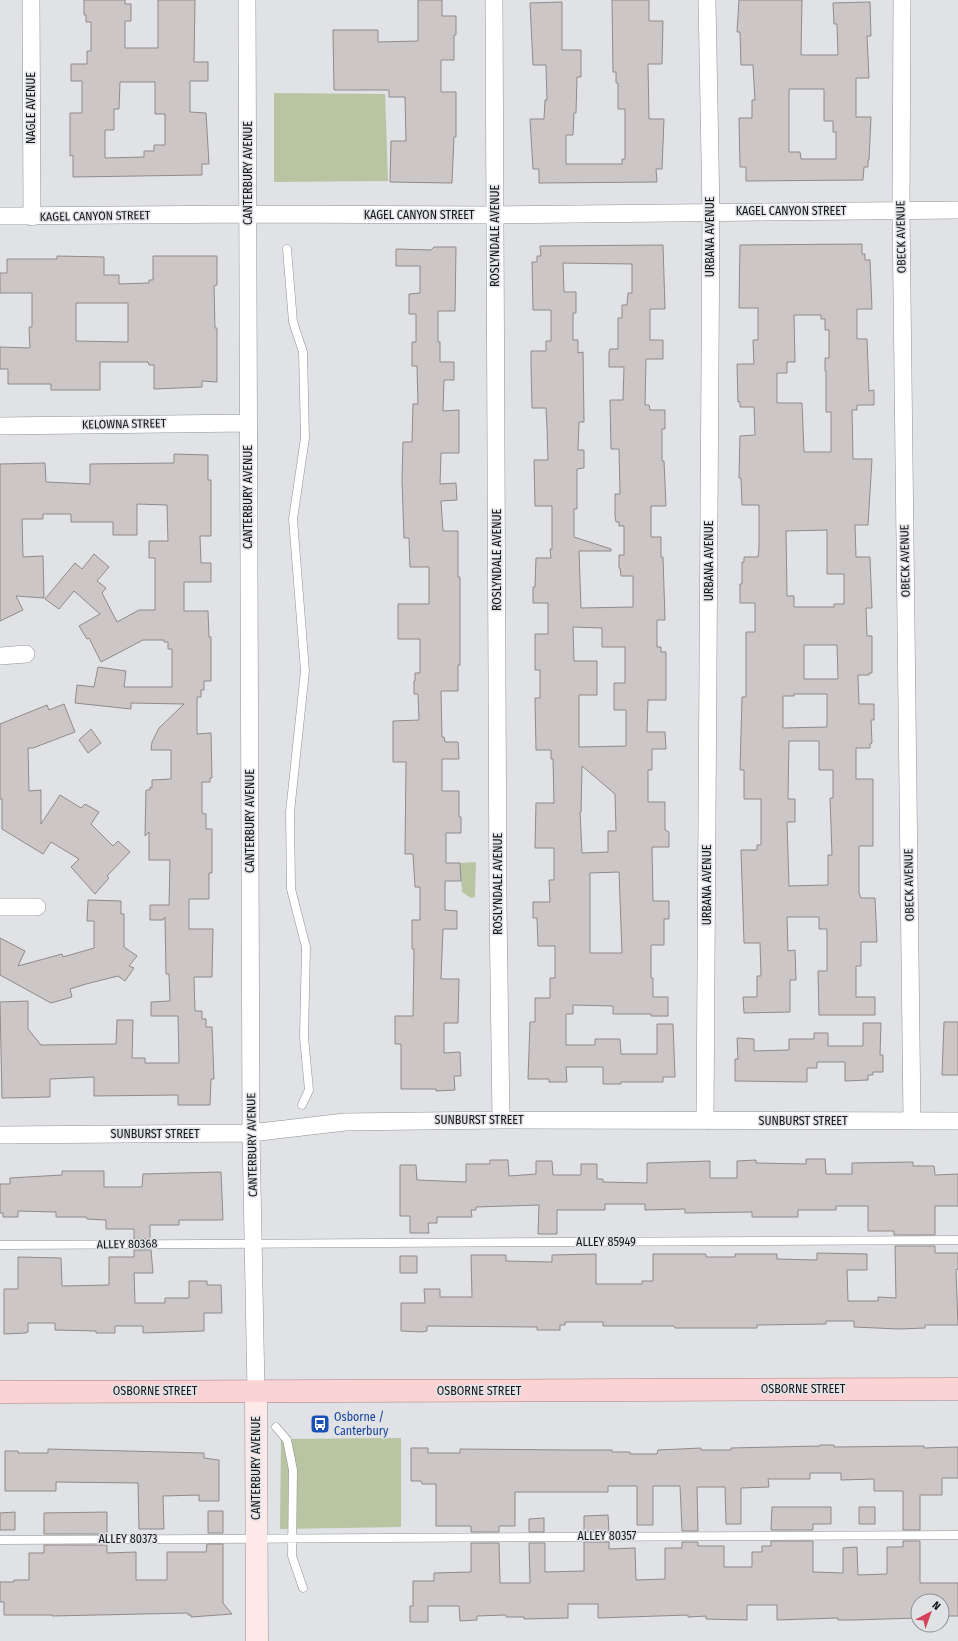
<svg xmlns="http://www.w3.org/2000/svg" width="958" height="1641" viewBox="0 0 958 1641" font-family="'Fira Sans Condensed',sans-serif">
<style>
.green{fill:#b9c4a3}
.building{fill:#ccc7c6;stroke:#908b8a;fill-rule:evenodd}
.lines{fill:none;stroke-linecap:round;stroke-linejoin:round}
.lane-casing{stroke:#909296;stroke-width:9}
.street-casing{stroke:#909296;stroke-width:18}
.secondary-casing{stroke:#909296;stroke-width:23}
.primary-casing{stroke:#aa7d7f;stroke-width:23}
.lane{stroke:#fff;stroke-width:8}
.street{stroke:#fff;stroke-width:17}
.secondary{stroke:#fee9e9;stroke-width:22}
.primary{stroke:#fcd3d4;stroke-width:22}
.labels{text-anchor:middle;stroke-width:3;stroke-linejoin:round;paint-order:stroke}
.street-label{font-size:12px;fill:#151617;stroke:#e0e2e6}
.transit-label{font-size:12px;fill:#164399;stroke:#e0e2e6;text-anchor:start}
</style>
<rect width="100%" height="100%" fill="#e0e2e6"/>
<path class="green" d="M274 93 385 94 388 181 274 182Z
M476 862 475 893V897L471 898 462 892 460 863Z
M401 1438V1527L280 1529 281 1439Z"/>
<path class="building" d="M84 0H125V4H131V21H125V48H158V0H195L194 62H208V81H190V112L206 113 209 164H202V175L73 177V155L70 156V113H82V81H71V64H87V51H91V22H86V15H84ZM120 82H155V114H165V145H154V151H144V157L105 158V130H114V109H119Z
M418 0H442V16H456V35H454V60H441V92H456V137H454L452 183 390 182 391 141H406L405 97H389V90H334L333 30H378V42L418 41Z
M612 0H649V21H663L662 64H648L649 119H664L662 169H656L657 182 539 183V169H533L530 119H544L545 100H547L546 65H533L530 3 562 2V50H581V77H577L576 113H574L573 135H566V164H622V159H625V109H618V83H616V72H613Z
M739 0H802L801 55H838L837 24H834L833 3 870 2 871 36H867L869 78H856V117H871L869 160H868V167H864L863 180 746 181V167H740L739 118H752V100H755L753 65H741L740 32H737ZM789 89H824V121H833V132H836V159H801L800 152H789Z
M862 244V254H865V260H870L872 309H857V339H867L869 391 874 390V405H857V410H852L853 459H872L868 525H855L856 557H870L871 583 872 608H866L867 636H872V673H869V675H858L859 704H874V720H871L872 743 870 744V748H856V779H873V846H859V893L861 898H875L877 942H861V966H856V997H875V1015H819L818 971H827V929H819V917H787L788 951 795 950 796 980H790V1012L744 1013 743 997H757V976H761L760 943H744L741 850H757V845H761V799H744V770H740L742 697H746V632H755V603H740V584H742V562H744V557H758L759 548V505H742L741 478H739L740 436 755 435 754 407H740V402H738L737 364H754L753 340H758V308H739L740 245ZM794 315H821V319H825V330H829V358H825V371H826V412H831V452H804L802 403H777V373H787V362H795ZM827 530V574H844V604H834V607H794V596H787L786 531ZM804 645H837L838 679H804ZM794 694H827V727L783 728V696H794ZM789 741H819V770H833V798H830L832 855H828V885L789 886 787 822H795V799H788Z
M663 245 665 309H650V340H663V359H646L645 405H649L650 410H665V429H662V461H664L666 506H651V537H661V557H663L665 620H657V647H661V652H666V700H648L647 732H665L666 749H652V770H648V802H665V830L669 832V847H652L653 901H669V919H664V945H651V978H653V997H668V1016H651V1014H613V1006L573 1005V1014H566V1045H595V1039H620L621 1054H657V1024H673L675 1077H663V1082H621V1084H603V1067H566L567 1082H549V1079H528L530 1022H535V998H550V978H555V946H538L537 918H533V902H550L549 880H554V848H535L536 803H554L553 759H551V750H536L535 698H540V670H535V634H548V603H533V587H535L536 558H551L550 549H552V506H535L534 460H548L547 428 546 408H532L531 365V351H546V341H551V310H533L532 262H537V256H541L540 246ZM563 263 632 264V293H628L627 305H622V318H618V349H610L609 352V367H624L623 400H610L611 449H619L620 494H615V516L616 522H619V526H624V555H619V568H620L621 576H633V607L581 608 579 551H611V549L574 537V509H577V469L584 468V450H578L579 422H584L583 352 578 353V340H573V313H576V292H564ZM573 627 602 628V647H625V683H614V710H626V746L579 747V695H597V661H574ZM582 766 615 794 616 831H608V852L582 853 580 812H581ZM619 872 622 953H590V873Z
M434 247H456L455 311H438V342H440V362H454V380H444L443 411 459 410V453H441L440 484 456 483 457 500 441 501 443 531H458V577H460V665H458V691H441L442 737H444L445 742H458L459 759H442V791H459V817H461V833H446V863H460L461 881H445V910L457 911V929H443L441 979H459L458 1023H444V1053L460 1052 461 1076H454L455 1090 436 1091V1089H401V1044H395V1016H413L414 949H412V920H420V887H415L413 854H405L406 762H393V721L419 720 418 694H414V681H415V673H420V639H398V604H429V567H410L409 538H404L402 480 403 442H412L413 404H418L417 366H412V342H416V314H409V294L420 293V266H396V249L431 250Z
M57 256 104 257V275H119V284L149 283V280H153V256H217V285L214 286 215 328H217V382L202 381V387L154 389V365H149L148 362H100V390H51V384H8V369H0V347L30 348 29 327H32V293H0V273H7V259H57ZM76 303H128V342L76 341Z
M174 454 208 455V480H211V536H200L201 563H211V582H184V611H208L209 637H211V681H204V690H201V697H197V734L211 733 212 778H210V782H202V813L206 814V829H212V873H209V899H189V929H213L212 977H194L195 1011H202V1019H206V1027H212L214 1079H211L210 1105H178V1095L94 1096V1077L50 1079V1097L2 1098 0 1002 28 1001V1029L41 1045 116 1044 117 1020H133L132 1058H145V1063H179L178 1016H151V1002L170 1001 169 974H166L165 917 163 920H150V905H169L170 860H149V832L145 836 146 790H150V787L152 788V780L171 779V750H151L152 742 159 728 184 704 131 703V709L75 703 77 685 94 687 98 667 126 671 124 687H172V649H168V642H164V640H143L101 662 89 638 87 639 79 626 100 614 74 591 59 609 45 599 75 563 82 569 94 554 109 567 97 581 106 588 102 593 117 622 139 610H155V558H149V541H168L167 505 137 504V535H113V522H71V514H43V519H22L23 557 43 556 44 598 16 596 23 610 0 621V464L45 463 46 482 90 484V464L174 463Z
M64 704 75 732 33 748H28L29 791 41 790V824L60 795 81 808 85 804 99 812 91 824 113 846 118 841 130 852 107 876 109 878 95 894 71 867 79 859 51 842 43 854 2 829V799H0V724L47 705 49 710Z
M91 729 101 743 88 753 79 740Z
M88 900 121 901V914H124V947L137 956 129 966 134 968 125 981 118 976 86 984 70 989 72 997 51 1003 0 975V938L25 951 18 966 62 954 63 957 94 948V921H87Z
M944 1022H958V1075H942Z
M863 1023H881L880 1055H883V1072H873V1075H868V1080L845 1081V1062H817V1068H807V1082L735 1081V1059H738L737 1038 754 1039V1051L789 1050V1039H814V1033H828V1046H863Z
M806 1159H825L826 1174H852V1163L913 1162V1166H934L935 1175 958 1174V1206H935V1235H894V1231H868V1206H836V1210H798V1217H752V1212L685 1213V1209L645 1210V1204H605V1210H557V1234H538L539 1205 476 1207V1210H471L472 1217H437V1223H428L429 1233H410V1216H400V1165H416L417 1180 466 1182V1164H490V1160H508L509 1176 536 1174V1161H552L553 1175H581V1164H597V1179H603V1182L647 1183V1163L710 1161V1178H737V1161L756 1160V1163L806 1164Z
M62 1171H104V1187H142L143 1174 221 1172 223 1220H179V1225H150V1239H134V1229H106V1220L87 1219 86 1217H56V1212L18 1211V1217H3V1213H0V1184H10V1178L62 1175Z
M895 1246H935V1253H958V1269L956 1270 958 1325H925V1328L899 1329 854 1327V1321H826V1324L757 1325V1328H675L674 1326H603V1322H565V1325H560V1330H537V1327L427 1326V1331L422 1332 401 1331V1303H425L424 1289H440V1297H472L471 1255H506V1261L552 1262V1255L596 1254V1284H642V1281H653V1254H706V1257H735V1254H777V1259L817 1260V1253L867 1254V1270H847L848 1301H878V1297L896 1298Z
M134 1250H151L153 1273H134L135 1303H165V1298H189V1281H207V1285H221L222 1313H204V1331L143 1333V1326H115V1333H96V1331L55 1330V1323H28V1332L25 1333 4 1334V1289H18V1257L61 1258 62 1286 109 1285V1257H134Z
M400 1256H417V1273H400Z
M820 1445H834V1447L924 1446V1448L958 1447V1478H942V1495H920V1530H903V1491H874V1479L841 1480V1473H810V1479H768L769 1487 741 1488V1524H726L725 1487H697L698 1531H682L680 1486H653V1525H637V1486H608V1492H515V1526H499V1532H471V1526H436V1484H422L421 1481H411V1448H428V1453H460V1449L571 1450H612V1452H630V1454H657L658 1450 701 1448V1450H731V1448L820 1446Z
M48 1449 204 1453V1458L219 1460V1501H199V1495L163 1496 164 1529H139L138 1483 56 1482V1491H5V1451H18V1453H48Z
M772 1507H831V1524H813V1530H771Z
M859 1507H875V1524H859Z
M208 1511H223V1533H208Z
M15 1512V1530H0V1513Z
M107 1512V1534H44V1513Z
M608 1515 609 1531H584V1516Z
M544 1518V1532H529V1519Z
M771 1541H813V1572L843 1573V1548L857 1547 858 1575 887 1574V1547H903V1541H920V1583H958V1616H945V1618H942V1601H918V1618L853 1620H838V1618L777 1620V1605H747V1620L706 1619V1616L688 1617V1615L598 1618V1604H568V1618L524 1619V1617H506V1615L477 1616V1620L460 1621 459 1606H428V1622H410V1606H413V1581H434V1573L471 1572V1543H499L500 1583H530L529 1543H545V1572L584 1571V1542H609V1549L635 1548 636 1580 665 1579V1548H682V1542H698V1546H724V1567H752V1552H762V1546H771Z
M207 1544H223V1603L232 1614 191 1617V1615H188V1613L52 1616V1615H4V1602H0V1582H14V1580H29V1553H44V1545H107V1553L136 1552V1580H167V1552H206Z"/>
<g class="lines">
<g class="lane-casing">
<path id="lane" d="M287 249 293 322 303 352 305 438 293 519 305 671 290 812 291 889 306 947 304 1037 309 1090 302 1105
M0 1245 958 1240
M276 1427 287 1440 293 1470 292 1556 303 1588
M0 1540 958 1535"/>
</g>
<g class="street-casing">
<path id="street" d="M31 0 32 217
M247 0 251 1133 256 1391
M494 0 498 905 501 1120
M902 0 901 210 912 1121
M0 216 249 214 495 215 958 210
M0 426 248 423
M0 656 26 654
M0 907H37
M705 1121 711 211 707 0
M0 1135 251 1133 345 1122 501 1120 958 1121"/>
</g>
<g class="secondary-casing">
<path id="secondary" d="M256 1391 257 1641"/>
</g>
<g class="primary-casing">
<path id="primary" d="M0 1392 958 1389"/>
</g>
<use href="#lane" class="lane"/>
<use href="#street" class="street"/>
<use href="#secondary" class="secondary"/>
<use href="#primary" class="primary"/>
</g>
<defs>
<g id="bus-square" transform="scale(1)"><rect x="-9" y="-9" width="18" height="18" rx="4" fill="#1a4fb4" stroke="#e0e2e6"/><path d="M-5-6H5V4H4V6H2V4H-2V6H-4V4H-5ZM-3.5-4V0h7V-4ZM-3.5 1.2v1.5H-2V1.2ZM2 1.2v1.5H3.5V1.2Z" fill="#fff"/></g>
</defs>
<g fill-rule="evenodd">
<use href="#bus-square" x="320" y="1424"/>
</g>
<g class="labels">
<g class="street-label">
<text transform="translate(31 108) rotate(-90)" y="4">NAGLE AVENUE</text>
<text transform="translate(248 173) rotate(-90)" y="4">CANTERBURY AVENUE</text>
<text x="791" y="215">KAGEL CANYON STREET</text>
<text x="419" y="219">KAGEL CANYON STREET</text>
<text transform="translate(95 216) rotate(-1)" y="4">KAGEL CANYON STREET</text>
<text transform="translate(495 236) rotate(-90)" y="4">ROSLYNDALE AVENUE</text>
<text transform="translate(710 237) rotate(-90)" y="4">URBANA AVENUE</text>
<text transform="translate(901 237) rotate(-91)" y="4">OBECK AVENUE</text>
<text transform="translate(124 424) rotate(-1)" y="4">KELOWNA STREET</text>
<text transform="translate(248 497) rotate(-90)" y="4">CANTERBURY AVENUE</text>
<text transform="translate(497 560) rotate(-90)" y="4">ROSLYNDALE AVENUE</text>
<text transform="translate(709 561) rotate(-90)" y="4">URBANA AVENUE</text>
<text transform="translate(905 561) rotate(-91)" y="4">OBECK AVENUE</text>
<text transform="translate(250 821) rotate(-90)" y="4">CANTERBURY AVENUE</text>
<text transform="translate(498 884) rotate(-90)" y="4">ROSLYNDALE AVENUE</text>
<text transform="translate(707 885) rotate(-90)" y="4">URBANA AVENUE</text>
<text transform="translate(909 885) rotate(-91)" y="4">OBECK AVENUE</text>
<text x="479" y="1124">SUNBURST STREET</text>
<text x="803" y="1125">SUNBURST STREET</text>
<text x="155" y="1138">SUNBURST STREET</text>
<text transform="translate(252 1145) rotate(-91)" y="4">CANTERBURY AVENUE</text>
<text x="606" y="1246">ALLEY 85949</text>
<text transform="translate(127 1244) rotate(-1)" y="4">ALLEY 80368</text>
<text x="803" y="1393">OSBORNE STREET</text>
<text x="155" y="1395">OSBORNE STREET</text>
<text x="479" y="1395">OSBORNE STREET</text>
<text transform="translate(256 1468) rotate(-90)" y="4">CANTERBURY AVENUE</text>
<text x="607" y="1540">ALLEY 80357</text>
<text x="128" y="1543">ALLEY 80373</text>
</g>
<g class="transit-label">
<text x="334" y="1421">Osborne /<tspan x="334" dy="14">Canterbury</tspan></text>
</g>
</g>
<g transform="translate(930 1613) rotate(41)"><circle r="19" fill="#e0e2e6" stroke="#8f9093"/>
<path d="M0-3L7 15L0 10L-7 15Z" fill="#d3425a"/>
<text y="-6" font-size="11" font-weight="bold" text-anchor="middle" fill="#151617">N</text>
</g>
</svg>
